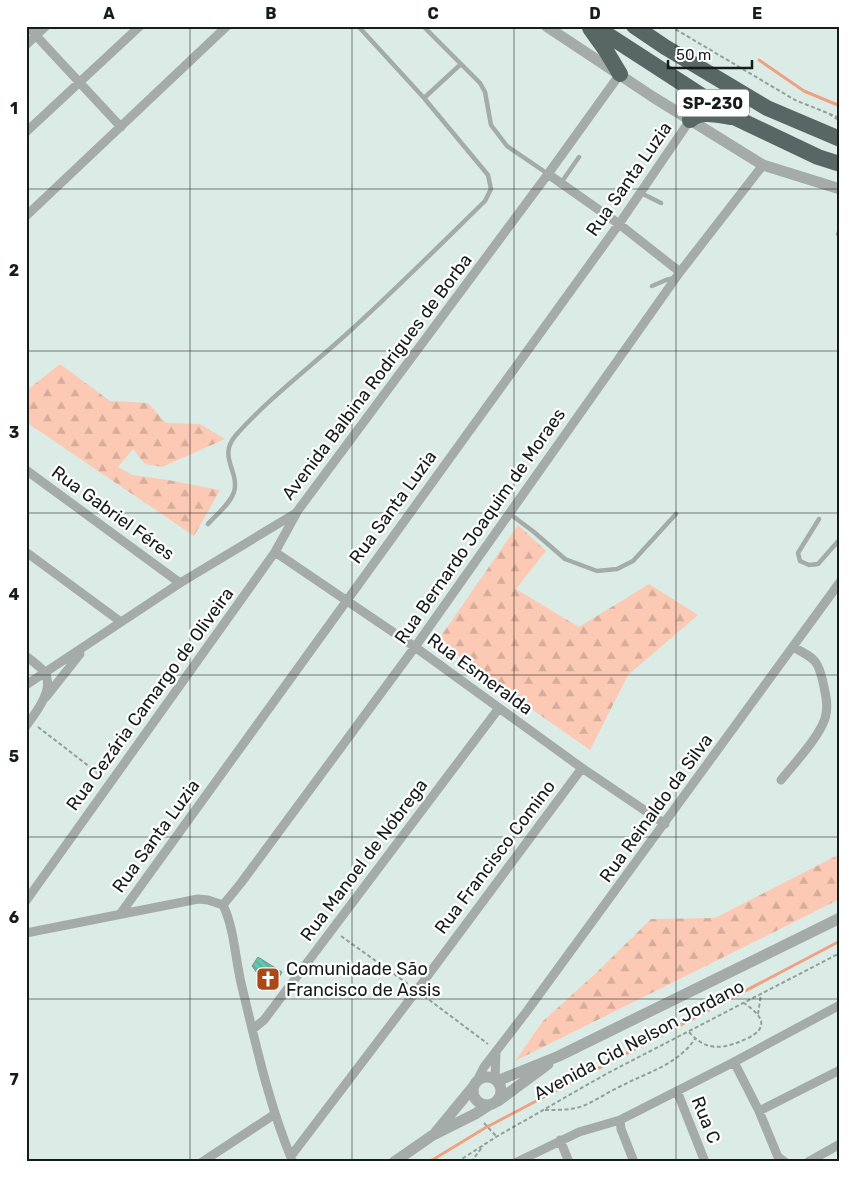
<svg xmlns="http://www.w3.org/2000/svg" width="866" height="1188" viewBox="0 0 866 1188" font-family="Rubik,sans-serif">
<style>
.forest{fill:url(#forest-firs)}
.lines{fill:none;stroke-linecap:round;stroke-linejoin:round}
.stream{stroke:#eea283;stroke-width:3}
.building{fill:url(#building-back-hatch);stroke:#80908b}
.path{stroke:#929f9b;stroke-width:2;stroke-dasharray:4 2.5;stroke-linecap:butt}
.service{stroke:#a4aba9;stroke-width:4.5}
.minor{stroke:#a4aba9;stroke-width:9}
.tertiary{stroke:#a4aba9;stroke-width:11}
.motorway{stroke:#586763;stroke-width:16}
.grid{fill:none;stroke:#161c1b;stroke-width:1;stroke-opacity:0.55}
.labels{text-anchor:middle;stroke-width:4.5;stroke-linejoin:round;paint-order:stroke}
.shield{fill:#fff;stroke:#5c605f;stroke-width:1}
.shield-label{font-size:16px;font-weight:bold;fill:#161c1b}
.street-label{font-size:18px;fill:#161c1b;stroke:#fff}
.poi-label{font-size:18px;fill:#161c1b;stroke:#fff;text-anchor:start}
.neatline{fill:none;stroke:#161c1b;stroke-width:2}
.grid-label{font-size:16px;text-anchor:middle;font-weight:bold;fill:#161c1b}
</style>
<defs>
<pattern id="forest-firs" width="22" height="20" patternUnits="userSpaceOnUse" patternTransform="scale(1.25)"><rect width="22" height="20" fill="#fbc9b4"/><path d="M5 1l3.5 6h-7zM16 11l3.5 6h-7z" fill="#d6ac9a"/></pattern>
<pattern id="building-back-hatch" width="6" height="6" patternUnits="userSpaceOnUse" patternTransform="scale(1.25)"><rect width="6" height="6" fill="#62c7af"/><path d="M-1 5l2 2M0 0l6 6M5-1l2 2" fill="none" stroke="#54aa96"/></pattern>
</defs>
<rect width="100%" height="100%" fill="#dbece7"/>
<path class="forest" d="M60 364 110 401 148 403 166 423 200 424 225 439 162 467 145 464 133 449 118 467 132 475 168 480 220 490 194 536 26 422V391Z
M518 525 546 551 516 589 579 627 649 584 698 615 628 675 590 750 476 670 439 639Z
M840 854V899L515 1061 543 1021 595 974 651 919 715 918Z"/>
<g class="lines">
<path class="stream" d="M759 60 804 91 840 106
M429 1162 485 1128 840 941"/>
</g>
<path class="building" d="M258 957 282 972 274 986V990L264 989 260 987 257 973 252 966Z"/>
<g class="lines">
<path class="path" d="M670 26 795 100 840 118
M829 114 840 121
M38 727 103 777
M341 936 408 984
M424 996 488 1044
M758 1014 761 994
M689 1032C706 1052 724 1049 746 1039 770 1028 763 1016 744 1003
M545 1110C558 1110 572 1110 583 1106 597 1100 608 1092 621 1086 648 1072 677 1065 695 1039
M484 1123 496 1136
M457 1162 496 1137 606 1074 840 953
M471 1162 483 1146"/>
<path class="service" d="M358 26 424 98
M423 26 461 64
M561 183 579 157
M641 193 661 203
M838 234 840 230
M652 286 666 280 674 278
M510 514 534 532 565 559 597 571 617 569 633 561 676 514
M819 519 798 553 800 561 809 565 818 564 840 539
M208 524C216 515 230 504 234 492 240 471 217 457 236 435 271 396 313 365 351 330 397 288 441 244 485 201L491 189 488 175 424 98 461 64 480 83 485 92 491 125 507 146 548 174"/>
<path class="minor" d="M27 26 121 127
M26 45 46 26
M26 132 140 26
M548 174 619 224 680 272
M26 216 227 26
M26 470 180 583
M26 552 121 622
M275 552 415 647 582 768 665 824
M26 656C32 661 40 666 44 672 56 688 35 714 26 726
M26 685 180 583 296 513 548 174 620 74
M46 697 80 654
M781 780C793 765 824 732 826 714 828 705 826 696 824 687 819 661 816 659 793 647
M26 901 275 552 296 514
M223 905 241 883 415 647 680 272 763 165
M223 905C235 930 235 960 242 987 256 1045 269 1105 292 1160
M121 913 619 224 690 120
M26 933 198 899 208 900 223 905
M253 1029 264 1020 499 708
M734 1062 840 1005
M495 1080 496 1051
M477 1081 484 1067 527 1011 840 582
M677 1091 705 1162
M759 1111 840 1070
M620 1120 621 1129 634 1162
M560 1140 569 1162
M291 1156 417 990 582 768
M202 1162 275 1114
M517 1162 579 1132 620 1120 734 1062 759 1111 778 1157 785 1162
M808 1162 840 1144"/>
<path class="tertiary" d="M546 26 653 97 763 165 840 189
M473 1091a14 14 0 1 1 28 0a14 14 0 1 1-28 0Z
M497 1081 559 1056 840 918
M498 1101 548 1064
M436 1132 473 1087
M394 1162 433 1135 475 1114 489 1105"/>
<path class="motorway" d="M594 26 736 118 818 157 840 164
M634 26 665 47 767 108 840 139
M590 28 605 49 620 74
M690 120C701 110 717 115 731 117"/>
</g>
<path class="grid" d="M190 26V1162M352 26V1162M514 26V1162M676 26V1162M26 189H840M26 351H840M26 513H840M26 675H840M26 837H840M26 999H840"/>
<defs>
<g id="church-square" transform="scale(1.25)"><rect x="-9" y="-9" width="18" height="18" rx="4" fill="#ac4816" stroke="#fff"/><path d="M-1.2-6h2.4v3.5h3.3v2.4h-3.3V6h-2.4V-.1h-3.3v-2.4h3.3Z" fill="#fff"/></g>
</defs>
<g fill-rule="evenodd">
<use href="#church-square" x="268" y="979"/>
</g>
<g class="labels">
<rect class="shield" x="677" y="89.5" width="72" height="27" rx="4"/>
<g class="shield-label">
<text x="713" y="109">SP-230</text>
</g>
<g class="street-label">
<text transform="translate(629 179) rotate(-55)" y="6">Rua Santa Luzia</text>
<text transform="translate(377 377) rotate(-53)" y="6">Avenida Balbina Rodrigues de Borba</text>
<text transform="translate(393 507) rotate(-54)" y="6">Rua Santa Luzia</text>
<text transform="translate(113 513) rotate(36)" y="6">Rua Gabriel Féres</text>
<text transform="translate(480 526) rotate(-55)" y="6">Rua Bernardo Joaquim de Moraes</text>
<text transform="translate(480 674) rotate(36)" y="6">Rua Esmeralda</text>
<text transform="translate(150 699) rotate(-54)" y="6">Rua Cezária Camargo de Oliveira</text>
<text transform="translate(656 808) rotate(-54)" y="6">Rua Reinaldo da Silva</text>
<text transform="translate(156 836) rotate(-54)" y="6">Rua Santa Luzia</text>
<text transform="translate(495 857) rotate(-53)" y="6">Rua Francisco Comino</text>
<text transform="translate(364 860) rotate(-53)" y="6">Rua Manoel de Nóbrega</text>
<text transform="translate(639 1040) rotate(-28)" y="6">Avenida Cid Nelson Jordano</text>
<text transform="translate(706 1120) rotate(68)" y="6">Rua C</text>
</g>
<g class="poi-label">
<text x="286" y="975">Comunidade São<tspan x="286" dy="21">Francisco de Assis</tspan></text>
</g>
</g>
<rect width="866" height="1188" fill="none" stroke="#ffffff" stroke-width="55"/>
<path d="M668 60v8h84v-8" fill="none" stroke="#161c1b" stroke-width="2.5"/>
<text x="676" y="60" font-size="15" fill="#161c1b" stroke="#ffffff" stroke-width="4" paint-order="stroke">50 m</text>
<rect x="28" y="28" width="810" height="1132" class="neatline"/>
<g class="grid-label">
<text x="109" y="19">A</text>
<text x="271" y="19">B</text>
<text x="433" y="19">C</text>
<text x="595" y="19">D</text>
<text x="757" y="19">E</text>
<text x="14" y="114">1</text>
<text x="14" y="276">2</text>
<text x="14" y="438">3</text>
<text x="14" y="600">4</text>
<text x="14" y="762">5</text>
<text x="14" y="923">6</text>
<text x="14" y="1085">7</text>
</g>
</svg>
